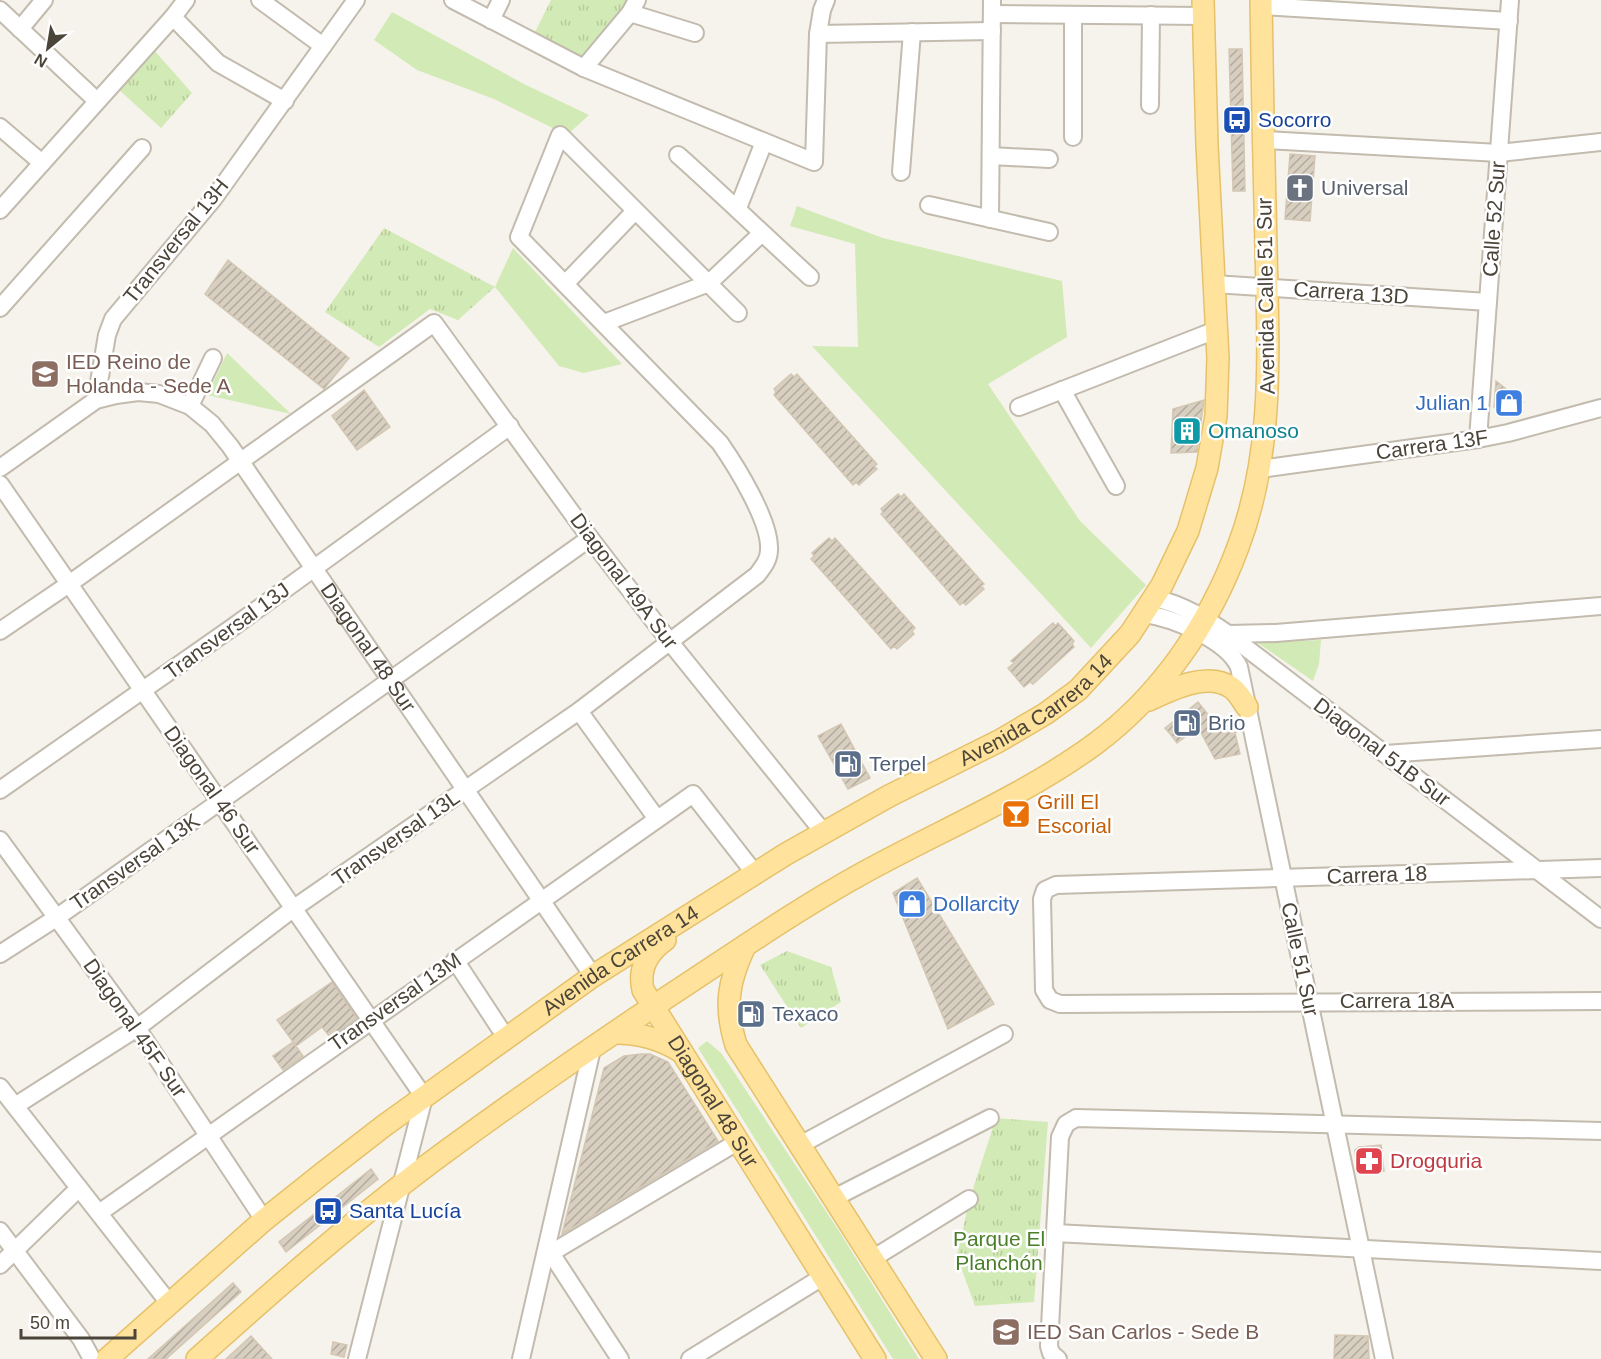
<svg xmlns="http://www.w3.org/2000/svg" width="1601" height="1359" viewBox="0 0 1601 1359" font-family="Arial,sans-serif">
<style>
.grass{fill:#d2eab5}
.park{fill:url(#park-tufts)}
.building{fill:url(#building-hatch);stroke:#d3c7b4;stroke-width:1.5}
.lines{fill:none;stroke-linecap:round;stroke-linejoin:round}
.minor-casing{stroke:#c2bbae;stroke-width:20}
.major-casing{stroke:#e6c16a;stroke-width:24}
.minor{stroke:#fff;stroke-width:16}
.major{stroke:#ffe39c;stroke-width:21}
.labels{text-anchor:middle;stroke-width:5;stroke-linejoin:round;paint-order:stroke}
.transit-label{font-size:21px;fill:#164399;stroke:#fff;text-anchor:start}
.worship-label{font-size:21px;fill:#5b616d;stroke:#fff;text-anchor:start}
.street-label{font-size:21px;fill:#4b4439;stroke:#fff}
.education-label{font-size:21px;fill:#785e54;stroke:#fff;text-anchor:start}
.shop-label{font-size:21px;fill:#366cbe;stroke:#fff;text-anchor:end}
.culture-label{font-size:21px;fill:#0d838f;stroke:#fff;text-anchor:start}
.service-label{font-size:21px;fill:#4e5e75;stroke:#fff;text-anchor:start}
.food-label{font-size:21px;fill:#c56008;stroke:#fff;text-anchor:start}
.health-label{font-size:21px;fill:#be3a42;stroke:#fff;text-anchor:start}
.park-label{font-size:21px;fill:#4a7f2a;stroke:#fff}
</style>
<defs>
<pattern id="park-tufts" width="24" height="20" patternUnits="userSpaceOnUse" patternTransform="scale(1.5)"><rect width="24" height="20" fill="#d2eab5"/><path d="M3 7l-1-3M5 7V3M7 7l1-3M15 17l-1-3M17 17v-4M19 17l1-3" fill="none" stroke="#b6ca9c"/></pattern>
<pattern id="building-hatch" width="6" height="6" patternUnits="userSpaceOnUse" patternTransform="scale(1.5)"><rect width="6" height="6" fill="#d8cfc1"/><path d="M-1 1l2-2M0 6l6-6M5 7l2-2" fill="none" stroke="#b1aa9e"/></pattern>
</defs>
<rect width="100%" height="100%" fill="#f6f3ec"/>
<path class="grass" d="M392 12 524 84 589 115 567 135 494 99 417 70 374 40Z
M797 206 883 238 1062 281 1067 337 988 384 1080 521 1146 585 1091 648 812 346 858 347 855 244 790 226Z
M513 248 622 364 584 373 559 366 495 287Z
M227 353 291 414 207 395Z
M1321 640 1319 664 1313 681 1258 643Z
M707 1041 721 1053 732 1069 837 1228 919 1359H893L698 1048Z"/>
<path class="park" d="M551 0H628L623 10 580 62 533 36Z
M153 49 192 93 161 128 117 88Z
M384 228 495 287 458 320 430 309 379 347 325 312Z
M787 951 831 967 841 1002 801 1028 760 965Z
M996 1118 1048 1122 1034 1302 975 1306 957 1256 969 1201Z"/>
<path class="building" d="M1229 49H1242L1245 191H1233Z
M1290 154 1315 156 1310 221 1285 219Z
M228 260 349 358 324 389 205 294Z
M791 374 794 377 797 374 877 464 874 466 877 469 859 485 856 482 853 485 774 395 776 392 774 389Z
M1496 381 1523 402 1501 409 1494 407Z
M364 390 390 427 357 450 332 416Z
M1204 400 1197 452 1171 453 1173 409Z
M898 494 901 497 904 494 984 584 981 586 984 589 966 605 963 602 960 605 881 514 883 512 881 509Z
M829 538 832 541 835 538 915 628 912 631 914 634 897 649 894 646 891 649 811 559 814 556 812 553Z
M1053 623 1055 626 1058 623 1074 641 1072 644 1074 647 1033 684 1030 682 1024 687 1008 668 1014 663 1011 661Z
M1198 702 1217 726 1228 718 1238 731 1235 733 1240 754 1215 759 1198 727 1177 743 1171 735 1165 728Z
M841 724 870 778 848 789 818 736Z
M917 878 994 1004 948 1029 893 893Z
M332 982 357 1018 330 1037 322 1027 296 1046 277 1020Z
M744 1003 760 1004 759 1025H744Z
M293 1042 303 1056 283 1070 273 1056Z
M641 1054H650L668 1062 718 1141 562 1234 604 1068 624 1056Z
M1381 1145 1384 1171 1357 1173 1355 1150 1359 1147Z
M371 1169 378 1179 286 1252 279 1242Z
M233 1283 241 1292 166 1359H148Z
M1335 1335 1368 1336 1369 1359H1334Z
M251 1336 272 1359H226Z
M333 1342 347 1345 344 1357 331 1354Z"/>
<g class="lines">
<g class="minor-casing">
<g id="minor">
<path d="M260 0 323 46"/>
<path d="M453 0 584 68 814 162 818 34 822 10 826 0"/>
<path d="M1261 6 1509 21"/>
<path d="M0 10 97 101"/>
<path d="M630 13 695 33"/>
<path d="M992 14 1204 16"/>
<path d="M173 17 218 63 285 101"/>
<path d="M491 20 501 0"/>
<path d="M20 29 44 0"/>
<path d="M818 34 992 31"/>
<path d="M584 68 630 13 637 0"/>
<path d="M1150 105 1151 15"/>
<path d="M0 127 42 163"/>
<path d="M1073 137V15"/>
<path d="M1264 140 1499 153 1601 142"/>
<path d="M678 155C723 195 766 237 810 277"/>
<path d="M991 156 1049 159"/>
<path d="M901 172 912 32"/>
<path d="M929 205 1049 232"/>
<path d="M738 208 764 142"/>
<path d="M0 210 173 17 186 0"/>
<path d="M990 219 992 0"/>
<path d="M565 284 635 211"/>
<path d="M1214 284 1488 302"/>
<path d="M0 308 142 148"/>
<path d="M604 323 709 283 762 233"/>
<path d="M1062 390 1116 486"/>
<path d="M96 400 107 335 113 319 214 198 356 0"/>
<path d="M190 406 213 358"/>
<path d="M1019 407 1216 330"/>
<path d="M1478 439 1510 0"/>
<path id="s1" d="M0 468 96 400 116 395 138 392 159 394 190 406 212 424 230 446 593 976"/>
<path d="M1260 469 1478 439 1508 433 1601 408"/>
<path d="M0 484 424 1097 357 1359"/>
<path d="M1155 598C1183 605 1205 618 1228 634L1601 919"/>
<path d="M1145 614C1173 618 1227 640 1239 667L1384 1359"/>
<path d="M0 631 69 584 434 323 590 538 670 642 824 833"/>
<path d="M1228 634 1276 633 1601 606"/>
<path d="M579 711 657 819"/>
<path d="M1385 754 1601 739"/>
<path d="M0 790 233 627 510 426"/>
<path d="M0 840 137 1028 264 1220"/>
<path d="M1601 868 1056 885 1045 890 1042 899 1044 990 1050 1000 1060 1004 1601 1001"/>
<path d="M0 954 56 918 590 538"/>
<path d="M455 960 499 1027"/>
<path d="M0 1087 169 1303"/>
<path d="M15 1106 137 1028 294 908 579 711 757 575C763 567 769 560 769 550 771 522 736 466 720 443L519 237 560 135 738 313"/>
<path d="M800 1145 1004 1034"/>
<path d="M834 1198 990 1118"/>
<path d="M99 1213 693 794 756 875"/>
<path d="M0 1231 81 1339 92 1359"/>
<path d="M1055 1233 1601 1261"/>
<path d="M547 1247 620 1359"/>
<path d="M551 1253 739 1141"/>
<path d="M872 1259 969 1199"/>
<path d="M0 1265 79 1188"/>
<path d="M521 1359 592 1049"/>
<path d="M690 1359 824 1276"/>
<path d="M1058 1359 1051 1353 1049 1346 1060 1137 1066 1124 1076 1118 1601 1131"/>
</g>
</g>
<g class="major-casing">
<g id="major">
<path d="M1149 700C1172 689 1208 671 1232 688 1238 692 1242 700 1247 707"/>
<path id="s2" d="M665 940C648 952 638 968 643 990L875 1359"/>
<path d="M745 946C728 982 724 1006 736 1045L936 1359"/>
<path d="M615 1033C639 1033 659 1038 680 1051"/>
<path id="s3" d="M107 1359 264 1220 323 1173 385 1125 593 976 786 854 889 796 999 741 1045 714 1078 690 1130 634 1162 585 1188 531 1207 468 1216 416 1218 358 1207 145 1203 0"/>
<path d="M197 1359C277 1287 358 1216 445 1152 516 1100 589 1049 663 1000 729 957 794 911 863 873 941 830 1024 796 1095 744 1161 695 1210 623 1238 547 1275 450 1268 348 1266 247 1264 165 1262 82 1261 0"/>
</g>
</g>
<use href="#minor" class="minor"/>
<use href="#major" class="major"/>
</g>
<defs>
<g id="bus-square" transform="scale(1.5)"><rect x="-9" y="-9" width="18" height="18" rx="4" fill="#1a4fb4" stroke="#fff"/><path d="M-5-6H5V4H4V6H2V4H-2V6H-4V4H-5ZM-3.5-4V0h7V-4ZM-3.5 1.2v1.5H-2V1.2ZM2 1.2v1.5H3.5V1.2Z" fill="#fff"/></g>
<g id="church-square" transform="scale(1.5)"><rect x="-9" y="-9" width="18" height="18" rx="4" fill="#6b7280" stroke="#fff"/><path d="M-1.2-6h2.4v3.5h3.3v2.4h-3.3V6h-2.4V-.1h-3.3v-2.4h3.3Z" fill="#fff"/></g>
<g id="school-square" transform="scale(1.5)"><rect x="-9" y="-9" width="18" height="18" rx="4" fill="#8d6e63" stroke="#fff"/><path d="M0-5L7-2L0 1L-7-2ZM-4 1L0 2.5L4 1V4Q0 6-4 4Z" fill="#fff"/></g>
<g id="shop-square" transform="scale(1.5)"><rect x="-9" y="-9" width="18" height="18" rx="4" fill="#3f7fe0" stroke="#fff"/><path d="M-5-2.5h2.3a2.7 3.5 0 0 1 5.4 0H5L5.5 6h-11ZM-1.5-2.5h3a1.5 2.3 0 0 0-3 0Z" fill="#fff"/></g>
<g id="building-square" transform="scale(1.5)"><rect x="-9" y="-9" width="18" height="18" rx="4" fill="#0f9aa8" stroke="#fff"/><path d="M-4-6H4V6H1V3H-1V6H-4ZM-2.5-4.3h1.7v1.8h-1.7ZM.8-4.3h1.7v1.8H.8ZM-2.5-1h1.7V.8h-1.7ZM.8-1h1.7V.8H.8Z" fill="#fff"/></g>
<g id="fuel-square" transform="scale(1.5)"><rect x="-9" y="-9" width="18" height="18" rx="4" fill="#5c6f8a" stroke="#fff"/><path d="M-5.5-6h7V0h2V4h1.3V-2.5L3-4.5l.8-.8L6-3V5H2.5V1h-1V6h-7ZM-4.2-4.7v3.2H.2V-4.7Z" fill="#fff"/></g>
<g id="bar-square" transform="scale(1.5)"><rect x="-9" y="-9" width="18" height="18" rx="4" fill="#e8710a" stroke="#fff"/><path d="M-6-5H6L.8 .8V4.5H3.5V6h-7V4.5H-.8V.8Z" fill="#fff"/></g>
<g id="pharmacy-square" transform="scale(1.5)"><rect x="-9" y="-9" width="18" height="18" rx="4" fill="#e0444e" stroke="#fff"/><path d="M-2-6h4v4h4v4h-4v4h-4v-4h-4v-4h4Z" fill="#fff"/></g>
</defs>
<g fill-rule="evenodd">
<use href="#bus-square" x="1237" y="120"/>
<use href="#church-square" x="1300" y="188"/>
<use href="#school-square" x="45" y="374"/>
<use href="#shop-square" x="1509" y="403"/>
<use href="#building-square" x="1187" y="431"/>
<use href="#fuel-square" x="1187" y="723"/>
<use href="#fuel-square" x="848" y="764"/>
<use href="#bar-square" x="1016" y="814"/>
<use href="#shop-square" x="912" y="904"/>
<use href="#fuel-square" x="751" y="1014"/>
<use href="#pharmacy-square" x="1369" y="1161"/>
<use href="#bus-square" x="328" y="1211"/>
<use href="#school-square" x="1006" y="1332"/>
</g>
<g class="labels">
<g class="transit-label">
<text x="1258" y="127">Socorro</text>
<text x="349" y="1218">Santa Lucía</text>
</g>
<g class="worship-label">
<text x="1321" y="195">Universal</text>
</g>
<g class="street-label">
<text transform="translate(1494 219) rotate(-86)" y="7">Calle 52 Sur</text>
<text transform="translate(176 241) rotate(-51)" y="7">Transversal 13H</text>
<text transform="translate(1351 293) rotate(4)" y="7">Carrera 13D</text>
<text transform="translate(1266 296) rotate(-91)" y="7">Avenida Calle 51 Sur</text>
<text transform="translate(1432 445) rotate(-8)" y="7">Carrera 13F</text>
<text transform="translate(624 581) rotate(53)" y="7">Diagonal 49A Sur</text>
<text transform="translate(227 631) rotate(-36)" y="7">Transversal 13J</text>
<text dy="7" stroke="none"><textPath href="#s1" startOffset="516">Diagonal 48 Sur</textPath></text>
<text dy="7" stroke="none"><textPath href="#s3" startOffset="1137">Avenida Carrera 14</textPath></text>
<text transform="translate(1382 752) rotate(37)" y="7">Diagonal 51B Sur</text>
<text transform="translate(212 790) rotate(55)" y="7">Diagonal 46 Sur</text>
<text transform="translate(396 838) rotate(-35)" y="7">Transversal 13L</text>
<text transform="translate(135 862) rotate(-35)" y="7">Transversal 13K</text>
<text transform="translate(1377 875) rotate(-2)" y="7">Carrera 18</text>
<text transform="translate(1300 959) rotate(78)" y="7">Calle 51 Sur</text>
<text dy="7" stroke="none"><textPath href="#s3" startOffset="651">Avenida Carrera 14</textPath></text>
<text x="1397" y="1008">Carrera 18A</text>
<text transform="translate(395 1002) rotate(-35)" y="7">Transversal 13M</text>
<text transform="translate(135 1028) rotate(55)" y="7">Diagonal 45F Sur</text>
<text dy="7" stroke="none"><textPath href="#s2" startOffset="190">Diagonal 48 Sur</textPath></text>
</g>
<g class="education-label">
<text x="66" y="369">IED Reino de<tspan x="66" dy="24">Holanda - Sede A</tspan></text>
<text x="1027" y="1339">IED San Carlos - Sede B</text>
</g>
<g class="shop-label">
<text x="1488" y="410">Julian 1</text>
<text x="933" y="911" text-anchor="start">Dollarcity</text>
</g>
<g class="culture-label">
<text x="1208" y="438">Omanoso</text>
</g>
<g class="service-label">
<text x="1208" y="730">Brio</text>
<text x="869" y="771">Terpel</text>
<text x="772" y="1021">Texaco</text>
</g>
<g class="food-label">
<text x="1037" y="809">Grill El<tspan x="1037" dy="24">Escorial</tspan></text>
</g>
<g class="health-label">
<text x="1390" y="1168">Drogquria</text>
</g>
<g class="park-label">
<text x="999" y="1246">Parque El<tspan x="999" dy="24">Planchón</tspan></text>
</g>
</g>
<g transform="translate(48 48) rotate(210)" stroke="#ffffff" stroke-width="4.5" paint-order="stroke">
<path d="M0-4.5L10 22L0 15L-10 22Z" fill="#4b4439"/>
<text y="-9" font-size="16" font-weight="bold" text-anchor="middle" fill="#4b4439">N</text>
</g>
<path d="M21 1329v9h114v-9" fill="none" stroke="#4b4439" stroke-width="3"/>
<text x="30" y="1329" font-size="18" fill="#4b4439" stroke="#ffffff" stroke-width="4.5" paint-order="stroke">50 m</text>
</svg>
